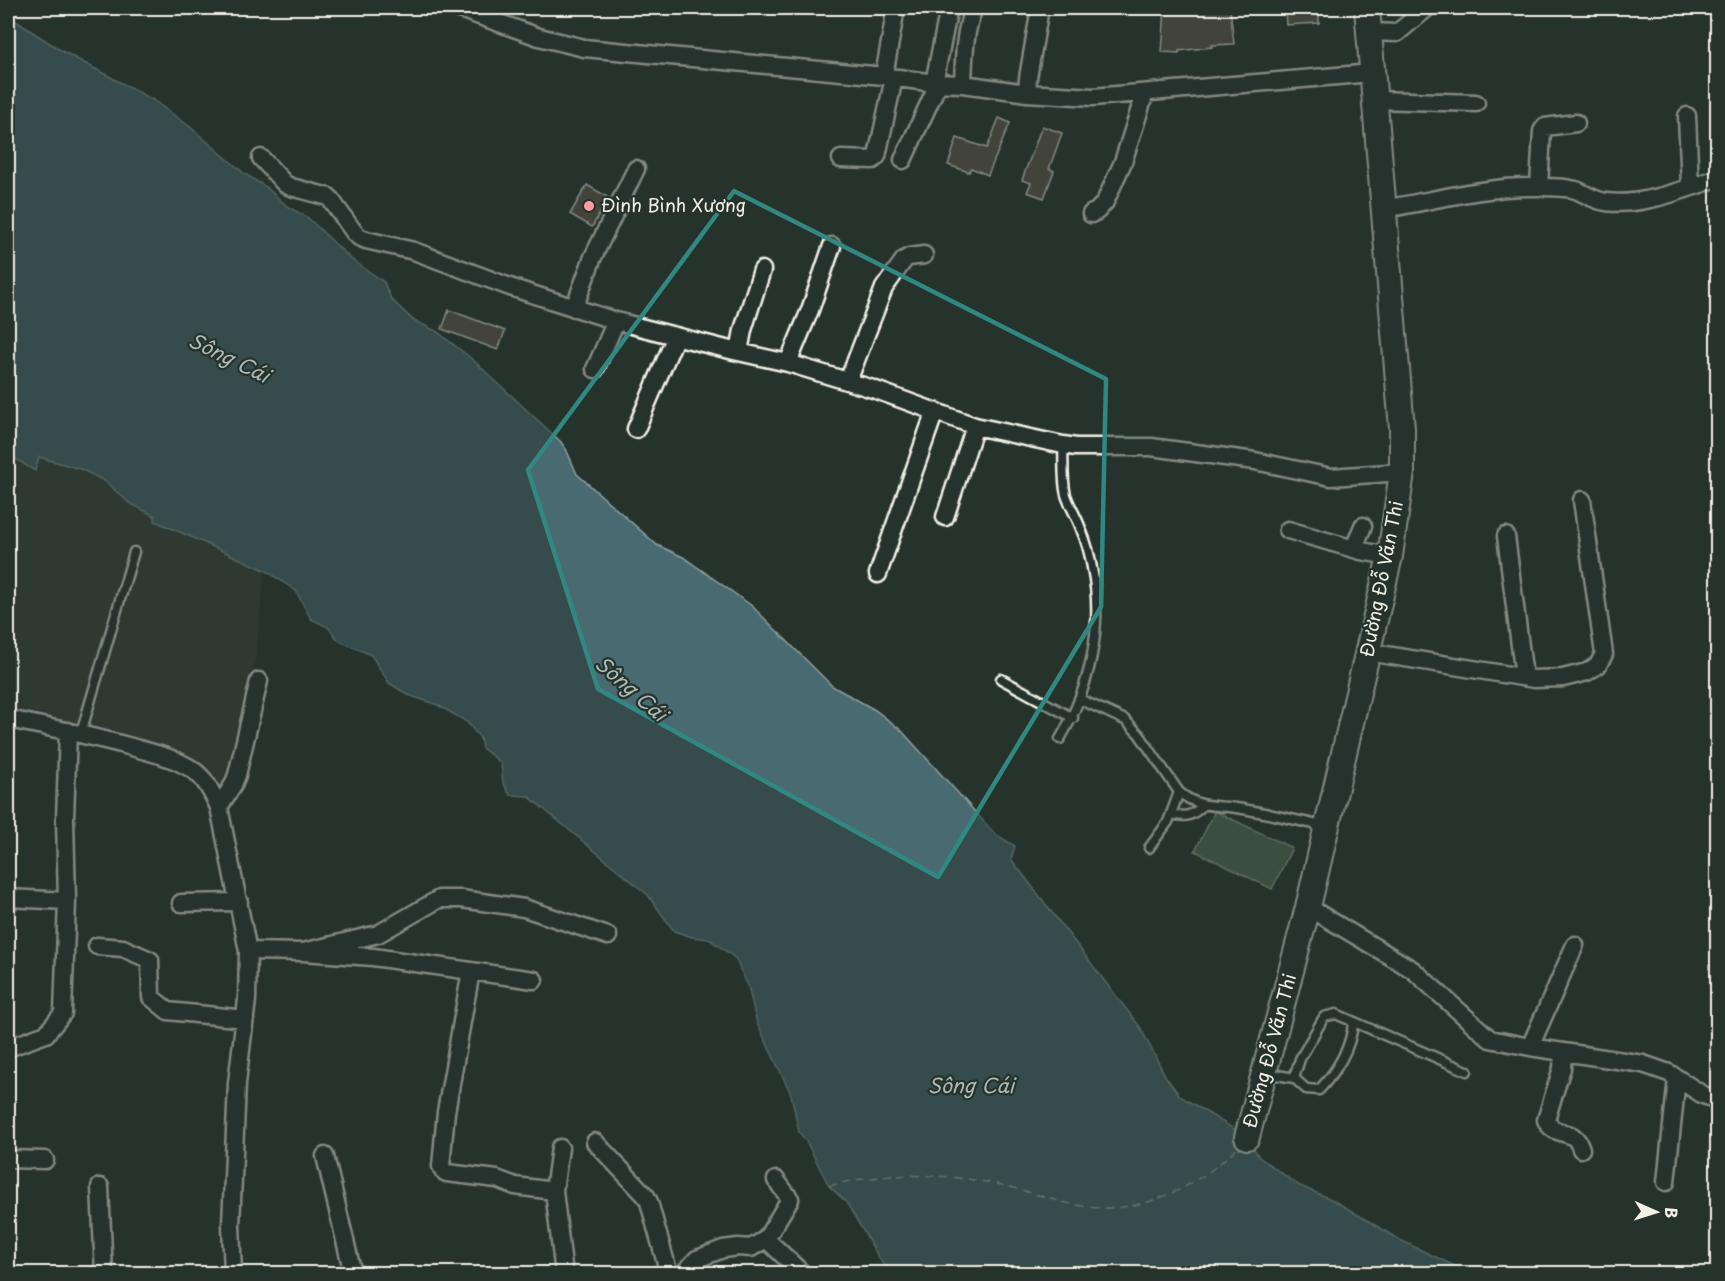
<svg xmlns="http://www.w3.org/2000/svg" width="1725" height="1281" viewBox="0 0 1725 1281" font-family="'Playpen Sans',sans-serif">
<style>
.built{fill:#393f38}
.green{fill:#567057;stroke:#a5b0a0;stroke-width:1.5}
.water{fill:#4a6b71;stroke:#8ea1a1;stroke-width:1.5}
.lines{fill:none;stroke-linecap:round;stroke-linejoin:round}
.ferry{stroke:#b0bbb8;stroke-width:1.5;stroke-dasharray:8 6;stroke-linecap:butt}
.building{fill:#655a50;stroke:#f4f1e8;stroke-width:1.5}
.lane-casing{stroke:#f4f1e8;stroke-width:13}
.street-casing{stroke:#f4f1e8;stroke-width:21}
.secondary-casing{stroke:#f4f1e8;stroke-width:28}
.lane{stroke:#26332d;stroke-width:8}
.street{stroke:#26332d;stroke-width:16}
.secondary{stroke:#26332d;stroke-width:24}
.marked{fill:none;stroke:#318880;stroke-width:4.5;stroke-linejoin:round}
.poi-dot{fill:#ff9aa2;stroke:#26332d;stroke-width:2}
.labels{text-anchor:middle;stroke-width:4.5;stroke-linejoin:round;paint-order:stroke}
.poi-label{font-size:18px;fill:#f4f1e8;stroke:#26332d;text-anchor:start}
.street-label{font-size:18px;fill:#f4f1e8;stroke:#26332d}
.water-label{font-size:20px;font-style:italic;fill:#b0bbb8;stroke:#26332d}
</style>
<rect width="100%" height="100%" fill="#26332d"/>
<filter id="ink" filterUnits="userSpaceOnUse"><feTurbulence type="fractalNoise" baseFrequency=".0167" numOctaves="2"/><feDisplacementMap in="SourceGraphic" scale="12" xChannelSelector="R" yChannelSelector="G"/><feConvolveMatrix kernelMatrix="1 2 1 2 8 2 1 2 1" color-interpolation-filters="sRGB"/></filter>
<g filter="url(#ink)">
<path class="built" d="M8 454 35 470 39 456 83 470 106 482 129 503 155 516V521L265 570 253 682 236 758 219 796 197 767 8 713Z"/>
<path class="green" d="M1215 811 1292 848 1272 889 1195 851Z"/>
<path class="water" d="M8 16 62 51 153 100 189 126 245 174 266 187 288 207 307 217 351 259 384 282 391 299 413 320 436 331 472 359 560 441 566 449 577 474 657 545 683 557 752 606 832 686 875 710 901 730 995 834 1015 846 1011 859 1140 1027 1166 1077 1180 1096 1247 1137 1259 1157 1298 1185 1333 1200 1400 1240 1461 1269 1468 1273H893L882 1263 846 1202 829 1186 806 1141 799 1132 791 1094 757 1023 748 986 735 958 709 939 692 937 674 931 648 895 528 796 510 795 503 783 501 763 482 748 480 738 467 722 438 705 408 695 389 683 371 655 338 640 328 627 311 619 296 591 265 570 155 521V516L129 503 106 482 83 470 39 457 35 471 8 454Z"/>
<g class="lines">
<path class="ferry" d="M829 1186C881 1172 939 1173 992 1183 1025 1189 1056 1203 1089 1207 1144 1214 1204 1184 1240 1144"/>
</g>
<path class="building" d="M1165 8H1230L1234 44 1212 45V47L1179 51V53L1162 52Z
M1285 8H1319V23L1286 25Z
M999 118 1010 123 988 175 971 168 969 172 948 165 957 138 987 148Z
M1042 126 1062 133 1049 169 1054 171 1044 198 1027 192 1031 183 1022 180Z
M587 185 609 198 592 227 570 214Z
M449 310 505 331 498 350 442 329Z"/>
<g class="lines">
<g class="lane-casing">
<path id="lane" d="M1001 679 1073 718
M1079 699 1125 720 1139 734 1179 792C1198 808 1213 805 1236 808 1265 812 1294 820 1323 826
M81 733 134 552
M1060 739C1090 688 1104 626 1092 568 1090 555 1086 541 1081 529 1077 517 1070 507 1066 495 1062 480 1064 461 1063 445
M1171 814C1185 818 1193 816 1203 805
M1149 848 1168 822 1179 792
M1266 1073 1294 1078 1300 1059 1324 1017 1336 1014 1467 1071
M1294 1078 1306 1089 1319 1090C1336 1072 1352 1047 1353 1022"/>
</g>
<g class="street-casing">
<path id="street" d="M457 8 539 37 584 48 884 76 934 83 963 84 1027 93 1093 97 1372 73
M1369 32 1397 33 1427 8
M884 76 896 8
M934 83 949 8
M963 84C964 59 964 31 974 8
M1027 93 1028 78 1040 8
M1375 100 1476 103
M1687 116 1690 187
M261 158 285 184 291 187 329 197 354 232 359 237 366 240 414 251 510 287 616 321 734 351 788 363 873 389 975 426 1063 445 1076 447H1151L1255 461 1331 477 1402 472
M841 159 873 160 877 156 894 78
M903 160 938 84
M1539 187 1542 131 1545 127 1576 123
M1384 209C1432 201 1481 187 1530 187 1544 187 1562 186 1576 190 1586 194 1595 201 1606 202 1640 207 1685 189 1718 178
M1091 214 1097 211 1105 202 1123 162 1145 93
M574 308 593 257 636 169
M739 352 743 330 762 270
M788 363 810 310 832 246
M595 369 616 321
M848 381 884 288 904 260 909 257 924 255
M636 429 676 336
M945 517 975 426
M1288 530 1361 551 1390 556
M1506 536 1524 677
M1354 548 1363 526
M878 574 935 411
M1368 652 1534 679 1563 678 1587 672 1598 665 1604 654 1582 500
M8 719C48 727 88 735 128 746 149 752 174 757 193 770 206 779 212 793 219 807L248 951 247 1000 237 1083 231 1225 233 1274
M219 807 233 785 237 775 259 681
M8 898 67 901
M181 903 239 902
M1308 907 1413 970 1490 1039 1530 1047 1643 1064 1669 1073 1703 1095 1718 1100
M97 946 123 948 150 960 151 997 168 1011 245 1019
M248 951 303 952 373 957 534 980
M303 952 378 934 439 899H461L524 908 608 936
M471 971 446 1112 441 1166 443 1171 447 1173 497 1179 515 1186 554 1191
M1530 1047 1575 945
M8 1048 46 1034 63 1013 67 901 65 819 68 731
M1563 1052 1562 1068 1546 1120C1555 1140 1574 1125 1581 1149
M595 1142 646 1196 649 1202 669 1274
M560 1148 554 1191 564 1274
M325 1156 353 1274
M8 1159 45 1160
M1666 1182 1677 1078
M100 1187 104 1274
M766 1239 803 1274
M683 1274 697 1259 723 1249 738 1247 751 1248 766 1239 790 1199 776 1180"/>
</g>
<g class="secondary-casing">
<path id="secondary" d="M1247 1137 1308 907 1390 556 1402 472V429L1367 8"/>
</g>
<use href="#lane" class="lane"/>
<use href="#street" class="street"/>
<use href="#secondary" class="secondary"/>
</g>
</g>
<path d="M0 0H1725V1281H0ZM734 191 1106 379 1101 607 938 877 598 689 528 470Z" fill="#26332d" fill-opacity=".55" fill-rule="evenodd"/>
<path class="marked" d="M734 191 1106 379 1101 607 938 877 598 689 528 470Z"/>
<circle class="poi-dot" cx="589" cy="206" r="6"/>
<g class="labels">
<g class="poi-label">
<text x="601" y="212">Đình Bình Xương</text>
</g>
<g class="street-label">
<text transform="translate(1382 579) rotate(-79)" y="6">Đường Đỗ Văn Thi</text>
<text transform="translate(1270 1051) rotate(-75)" y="6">Đường Đỗ Văn Thi</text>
</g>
<g class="water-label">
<text transform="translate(229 358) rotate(26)" y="7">Sông Cái</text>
<text transform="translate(631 689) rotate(41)" y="7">Sông Cái</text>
<text x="971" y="1093">Sông Cái</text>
</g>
</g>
<rect width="1725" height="1281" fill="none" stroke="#26332d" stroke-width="30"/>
<rect x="15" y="15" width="1695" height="1251" fill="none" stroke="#f4f1e8" stroke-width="2" filter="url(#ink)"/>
<g transform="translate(1656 1212) rotate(93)" stroke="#26332d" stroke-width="4.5" paint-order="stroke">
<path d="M0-4.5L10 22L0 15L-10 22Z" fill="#f4f1e8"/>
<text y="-9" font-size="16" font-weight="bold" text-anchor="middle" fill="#f4f1e8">B</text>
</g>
</svg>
